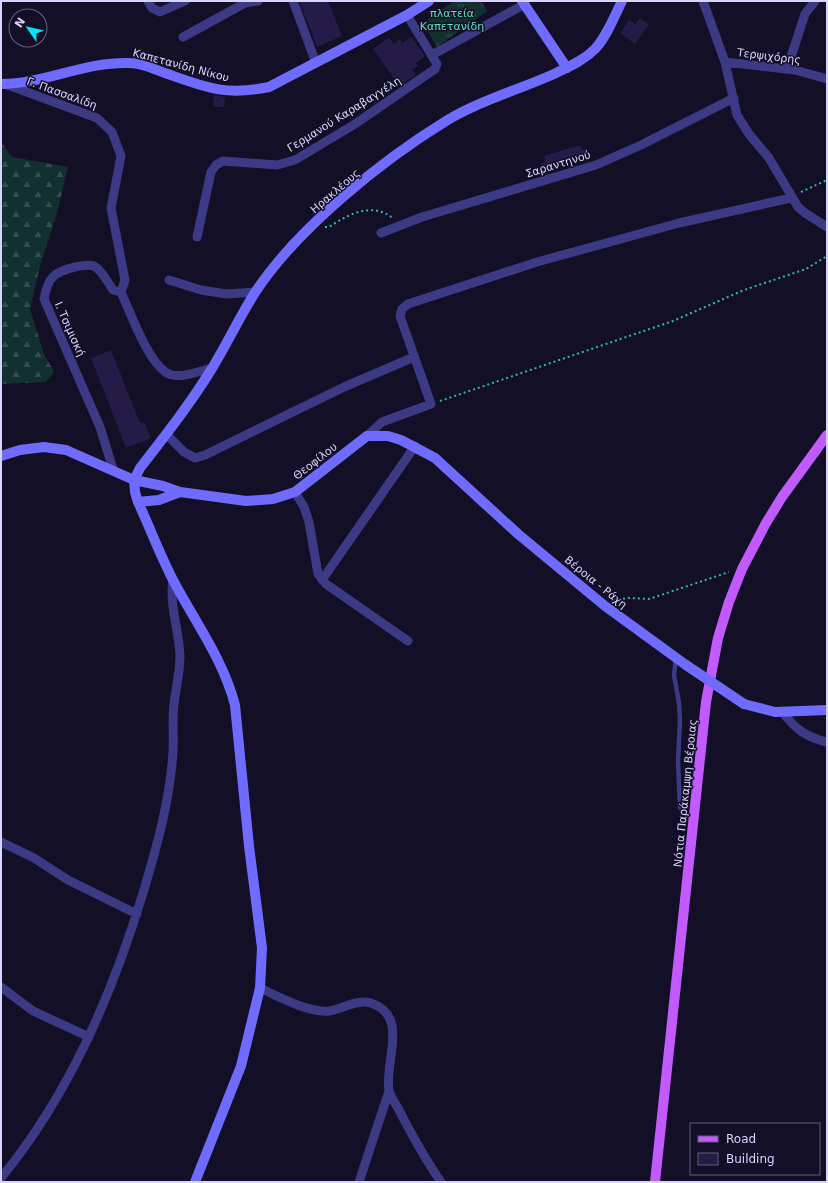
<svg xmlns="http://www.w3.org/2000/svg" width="828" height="1183" viewBox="0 0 828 1183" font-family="'DejaVu Sans',sans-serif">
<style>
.forest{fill:url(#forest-firs)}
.park{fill:url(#park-tufts)}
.building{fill:#241b47}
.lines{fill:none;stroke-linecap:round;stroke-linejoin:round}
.path{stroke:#2fb8b0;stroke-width:2;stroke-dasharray:2 3;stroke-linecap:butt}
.lane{stroke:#3d3a85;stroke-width:4.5}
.street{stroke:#3d3a85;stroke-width:9}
.secondary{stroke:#6f6bff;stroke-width:10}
.primary{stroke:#c25bff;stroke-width:10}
.secondary-bridge{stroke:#6f6bff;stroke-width:10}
.labels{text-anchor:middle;stroke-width:3;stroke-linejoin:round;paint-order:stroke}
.park-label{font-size:11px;fill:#5fe0c0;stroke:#130f26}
.street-label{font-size:11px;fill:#d9d4ff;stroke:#130f26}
</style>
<defs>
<pattern id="forest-firs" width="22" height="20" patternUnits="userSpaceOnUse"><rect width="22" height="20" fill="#12302f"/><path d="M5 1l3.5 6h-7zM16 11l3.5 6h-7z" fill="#344d4e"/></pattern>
<pattern id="park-tufts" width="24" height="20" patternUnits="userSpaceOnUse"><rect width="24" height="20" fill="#12302f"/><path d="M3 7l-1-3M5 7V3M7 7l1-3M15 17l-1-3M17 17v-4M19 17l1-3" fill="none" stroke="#344d4e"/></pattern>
</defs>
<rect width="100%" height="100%" fill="#130f26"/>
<path class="forest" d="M1 142 12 157 68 167 57 213 40 266 30 309 44 354 54 372 46 382 1 384Z"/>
<path class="park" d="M454 1H481L487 11 437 47 423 23Z"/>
<path class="building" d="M299 1H328L342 36 317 47Z
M640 18 649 25 635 44 620 33 629 20 635 24Z
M389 37 394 44 400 39 402 43 411 37 425 56 416 63 418 66 412 70 416 75 399 86 373 49Z
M214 95 225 97 224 107 213 106Z
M580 145 582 150 587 148 590 158 544 172 541 163 546 162 544 156Z
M111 350 140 423 144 422 151 438 126 448 91 358Z"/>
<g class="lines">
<path class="path" d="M801 192 827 180
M325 227H329C349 214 372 201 394 219
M440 401 673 321 744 290 806 269 827 256
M613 600 628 598 649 599 729 572"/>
<path class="lane" d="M676 658 674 675 679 703 680 721 678 761 680 807C683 814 686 816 693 817"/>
<path class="street" d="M148 1 152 8 160 12 185 1
M293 1 316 63
M703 1 725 62 737 115 749 134 769 158 798 207 805 213 827 227
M183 37 245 3 258 1
M432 55 525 4
M725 62 795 70 827 79
M787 69 805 14 815 1
M5 84 97 118 112 132 121 156 111 208 125 280 121 292C130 312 148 362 167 373 178 380 200 371 212 368
M381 233 422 217 596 165 641 145 734 98
M197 237 211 172 216 165 223 161 277 165 295 160 355 124 435 69 437 64 407 15
M169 280 201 290 226 294 256 292
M167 435 184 452 195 458 205 455 344 387 414 357
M367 436 382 422 431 404 400 316 402 309 408 304 537 262 679 223 791 198
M113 469 100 427 44 299C48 277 54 272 75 267 81 266 88 264 94 266 102 270 108 283 113 290L121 292
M295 492 304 507 309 522 318 574 326 584 408 641
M322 580 415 446
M782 712C796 729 805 737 827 742
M1 842 34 858 68 880 137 914
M1 987 33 1011 89 1037
M260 988C279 997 309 1013 329 1011 342 1009 357 999 371 1003 410 1016 384 1062 389 1090 390 1097 397 1105 400 1112 413 1137 425 1159 441 1182
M1 1178C69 1095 112 995 143 893 157 846 170 800 173 752 174 736 172 720 174 704 176 688 180 671 180 656 179 630 169 605 173 580
M359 1182 389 1091"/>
<path class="secondary" d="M522 1 567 68
M1 84C45 84 86 61 130 63 143 63 156 70 168 74 207 88 227 96 269 87L407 15 429 1
M1 456 20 450 44 447 66 450 134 480 163 486 180 492 246 501 273 499 295 492 367 436H388L401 440 435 458 518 534 605 606 686 665
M134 480 135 492 138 502C150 528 160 555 173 580 195 622 223 659 235 705L249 846 262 948 260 988 241 1066 195 1182
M134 480 140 468C165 436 190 404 211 370 227 344 240 316 256 291 298 228 381 161 446 121 479 101 518 90 554 74 568 67 583 61 595 49 607 36 614 17 622 1
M138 502 159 500 180 492
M744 704 775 712 827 710"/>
<path class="primary" d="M655 1182 706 702 718 638 729 602 742 569 766 523 782 497 827 435"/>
<path class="secondary-bridge" d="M686 665 744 704"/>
</g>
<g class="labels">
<g class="park-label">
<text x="452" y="17">πλατεία<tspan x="452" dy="13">Καπετανίδη</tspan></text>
</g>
<g class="street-label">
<text transform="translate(769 56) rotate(7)" y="4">Τερψιχόρης</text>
<text transform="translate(181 65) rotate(15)" y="4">Καπετανίδη Νίκου</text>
<text transform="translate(62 93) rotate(20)" y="4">Γ. Πασσαλίδη</text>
<text transform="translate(344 114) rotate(-32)" y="4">Γερμανού Καραβαγγέλη</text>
<text transform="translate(558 164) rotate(-17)" y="4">Σαραντηνού</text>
<text transform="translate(335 191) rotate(-41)" y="4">Ηρακλέους</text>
<text transform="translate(70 329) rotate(66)" y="4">Ι. Τσιμισκή</text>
<text transform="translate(315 461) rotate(-38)" y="4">Θεοφίλου</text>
<text transform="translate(596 582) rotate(39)" y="4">Βέροια - Ράχη</text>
<text transform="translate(685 793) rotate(-84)" y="4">Νότια Παράκαμψη Βέροιας</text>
</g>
</g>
<rect width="828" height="1183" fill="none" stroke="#d9d4ff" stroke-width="4"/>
<rect x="690" y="1123" width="130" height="52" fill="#130f26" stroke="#625e7d"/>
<rect x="698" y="1136" width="20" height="6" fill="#c25bff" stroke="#625e7d"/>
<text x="726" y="1143" font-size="12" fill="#d9d4ff">Road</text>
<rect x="698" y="1153" width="20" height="12" fill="#241b47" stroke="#625e7d"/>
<text x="726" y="1163" font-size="12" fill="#d9d4ff">Building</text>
<g transform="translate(28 28) rotate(304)"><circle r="19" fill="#130f26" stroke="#625e7d"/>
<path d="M0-3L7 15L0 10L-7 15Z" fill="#00e5ff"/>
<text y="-6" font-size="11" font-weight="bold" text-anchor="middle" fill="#d9d4ff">N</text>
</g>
</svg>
